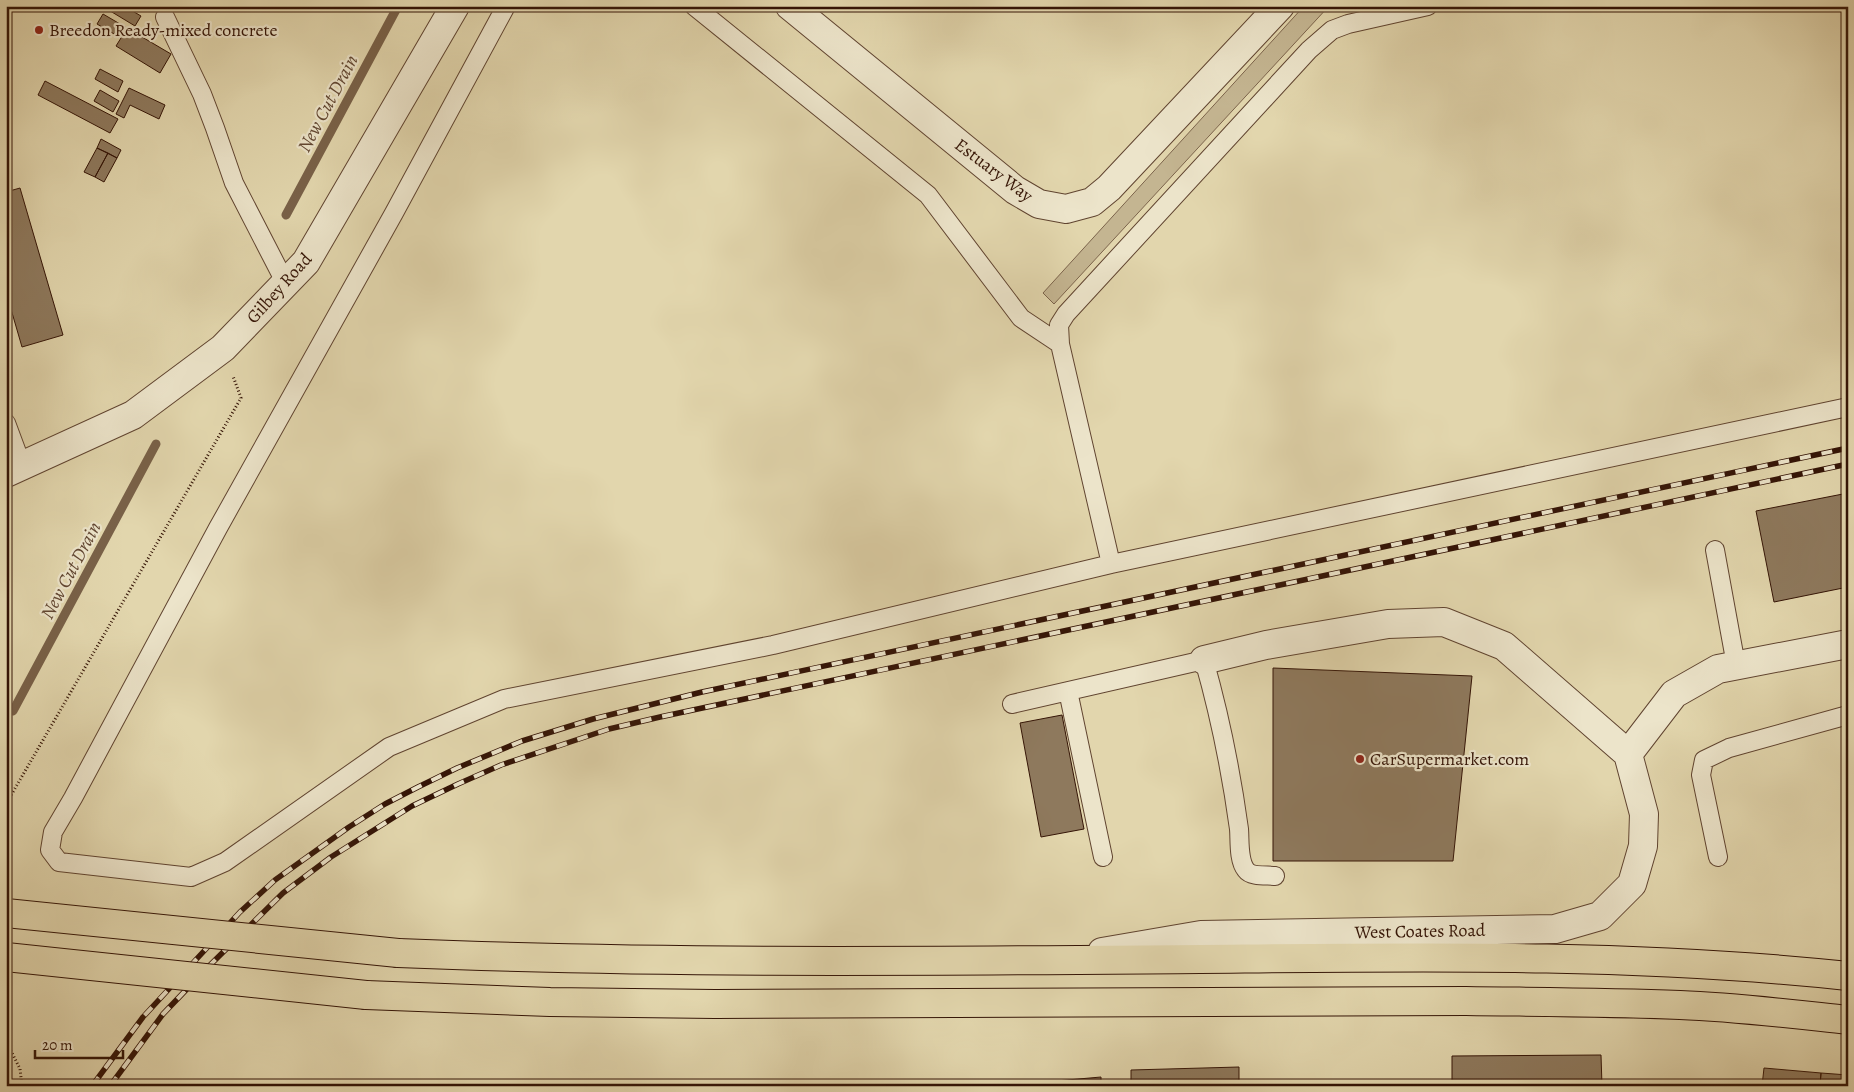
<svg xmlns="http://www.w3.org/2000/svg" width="1854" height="1092" viewBox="0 0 1854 1092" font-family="Alegreya,serif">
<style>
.green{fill:#c4b591;stroke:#7c644c}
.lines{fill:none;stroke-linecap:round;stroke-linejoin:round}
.stream{stroke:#796148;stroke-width:9}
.building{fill:#8e795d;stroke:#341406}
.service-casing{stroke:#604430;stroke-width:20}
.minor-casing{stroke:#604430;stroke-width:30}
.tertiary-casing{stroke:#604430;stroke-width:30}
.trunk-casing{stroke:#341406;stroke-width:30}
.path{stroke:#341406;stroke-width:3;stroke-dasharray:1 2.5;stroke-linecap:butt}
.service{stroke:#ece4ca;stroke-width:18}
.minor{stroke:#ece4ca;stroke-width:28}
.tertiary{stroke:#ece4ca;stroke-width:28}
.trunk{stroke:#e2d6ad;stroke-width:28}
.rail-casing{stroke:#341406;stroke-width:5.5}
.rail{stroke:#ece4ca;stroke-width:4;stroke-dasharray:11;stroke-linecap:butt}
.trunk-bridge-casing{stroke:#341406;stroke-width:30;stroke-linecap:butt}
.trunk-bridge{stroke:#e2d6ad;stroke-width:28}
.poi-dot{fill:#8f2418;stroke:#ece4ca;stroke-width:2}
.labels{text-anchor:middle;stroke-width:4.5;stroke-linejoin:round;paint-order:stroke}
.poi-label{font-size:18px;fill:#341406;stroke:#ece4ca;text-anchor:start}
.street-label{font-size:18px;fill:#341406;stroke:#ece4ca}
.water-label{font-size:19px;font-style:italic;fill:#624732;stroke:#ece4ca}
</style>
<rect width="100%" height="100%" fill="#e2d6ad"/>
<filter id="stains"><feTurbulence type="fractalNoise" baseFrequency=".004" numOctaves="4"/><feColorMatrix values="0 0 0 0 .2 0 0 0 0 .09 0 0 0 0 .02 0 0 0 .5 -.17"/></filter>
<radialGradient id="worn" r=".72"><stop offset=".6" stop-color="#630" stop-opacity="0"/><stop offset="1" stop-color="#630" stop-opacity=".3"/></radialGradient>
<path class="green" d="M1304 6H1329L1054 304 1043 293Z"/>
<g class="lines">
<path class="stream" d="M286 215 398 6
M13 711 156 444"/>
</g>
<path class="building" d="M102 6H124L141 16 135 26Z
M103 14 171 54 160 73 116 46 121 38 97 24Z
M100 69 123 81 118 92 95 79Z
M45 81 118 119 110 133 38 95Z
M129 88 165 105 159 119 130 105 124 118 116 114Z
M100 90 119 101 113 112 94 101Z
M101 139 121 150 117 158 97 148Z
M97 148 108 153 95 177 84 172Z
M108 153 117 158 104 182 95 177Z
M20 188 63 335 22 347 6 292V192Z
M1848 493V587L1774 602 1756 511Z
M1273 668 1472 676 1453 861H1273Z
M1062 715 1084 829 1041 837 1020 723Z
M1601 1055 1602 1086H1452V1056Z
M1239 1067V1086H1131V1070Z
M1764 1068 1821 1073 1820 1086H1762Z
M1821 1073 1848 1075V1086H1820Z
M1101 1077V1086H1000Z"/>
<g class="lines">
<g class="service-casing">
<path id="service" d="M506 6 394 213 218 528 73 798 53 832 50 850 59 862 191 877 225 862 389 747 504 699 773 645 1111 564
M694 6 928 195 1021 318 1060 344
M1428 6 1348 24 1332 30 1309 50 1066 314 1059 325 1060 344 1111 564 1848 407
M165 17 202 94 215 128 234 183 286 284
M6 423 22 466
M1715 550 1736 665
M1068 691 1103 857
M1012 704 1204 660C1220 716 1231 771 1239 829 1240 840 1238 860 1246 870 1251 877 1267 875 1275 876
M1718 857 1701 775 1704 760 1729 748 1848 715"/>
</g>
<g class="minor-casing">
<path id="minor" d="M790 6 1015 190 1039 204 1066 209 1092 202 1109 188 1280 6
M1204 660 1266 645 1388 624 1444 622 1504 646 1628 754
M1102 952 1201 935 1555 929 1600 916 1632 884 1643 846 1644 814 1628 754 1674 694 1718 669 1848 644"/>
</g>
<g class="tertiary-casing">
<path id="tertiary" d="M6 473 133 415 223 348 306 262 455 6"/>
</g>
<g class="trunk-casing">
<path id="trunk" d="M398 953C665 964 932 961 1200 959 1416 957 1633 953 1848 976
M366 995 550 1002 715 1004 1466 1001C1538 1002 1609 1002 1680 1005 1736 1007 1792 1014 1848 1020"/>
</g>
<path class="path" d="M6 804 241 398 233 376
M6 1041 20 1069 22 1086"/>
<use href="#service" class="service"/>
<use href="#minor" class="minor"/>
<use href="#tertiary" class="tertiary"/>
<use href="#trunk" class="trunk"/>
<g class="rail-casing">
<path id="rail" d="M92 1086 143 1017 240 912 275 880 349 827 385 804 418 787 457 768 522 741 593 719 702 692 1848 448
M110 1086 163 1014 207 968 283 893 331 857 412 806 458 784 501 765 609 729 660 717 1848 464"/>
</g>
<use href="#rail" class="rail"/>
<g class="trunk-bridge-casing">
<path id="trunk-bridge" d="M6 913 398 953
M6 957 366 995"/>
</g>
<use href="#trunk-bridge" class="trunk-bridge"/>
</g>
<g class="poi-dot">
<circle cx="39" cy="30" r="5"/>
<circle cx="1360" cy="759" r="5"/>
</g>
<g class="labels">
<g class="poi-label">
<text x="49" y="36">Breedon Ready-mixed concrete</text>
<text x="1370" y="765">CarSupermarket.com</text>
</g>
<g class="street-label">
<text transform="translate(994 170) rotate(37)" y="6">Estuary Way</text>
<text transform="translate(279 288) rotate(-48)" y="6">Gilbey Road</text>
<text transform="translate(1420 931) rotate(-1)" y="6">West Coates Road</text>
</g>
<g class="water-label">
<text transform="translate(327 103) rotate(-62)" y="7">New Cut Drain</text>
<text transform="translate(70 570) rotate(-62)" y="7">New Cut Drain</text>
</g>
</g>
<rect width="1854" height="1092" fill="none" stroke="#e2d6ad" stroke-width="25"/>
<rect x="8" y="8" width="1839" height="1077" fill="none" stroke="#341406" stroke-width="2.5"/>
<rect x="12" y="12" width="1829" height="1067" fill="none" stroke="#341406"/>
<path d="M35 1050v8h88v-8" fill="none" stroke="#341406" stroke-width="2.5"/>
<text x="42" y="1050" font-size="15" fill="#341406" stroke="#ece4ca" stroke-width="4" paint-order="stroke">20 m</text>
<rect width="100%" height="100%" filter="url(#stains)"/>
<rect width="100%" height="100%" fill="url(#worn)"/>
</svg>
